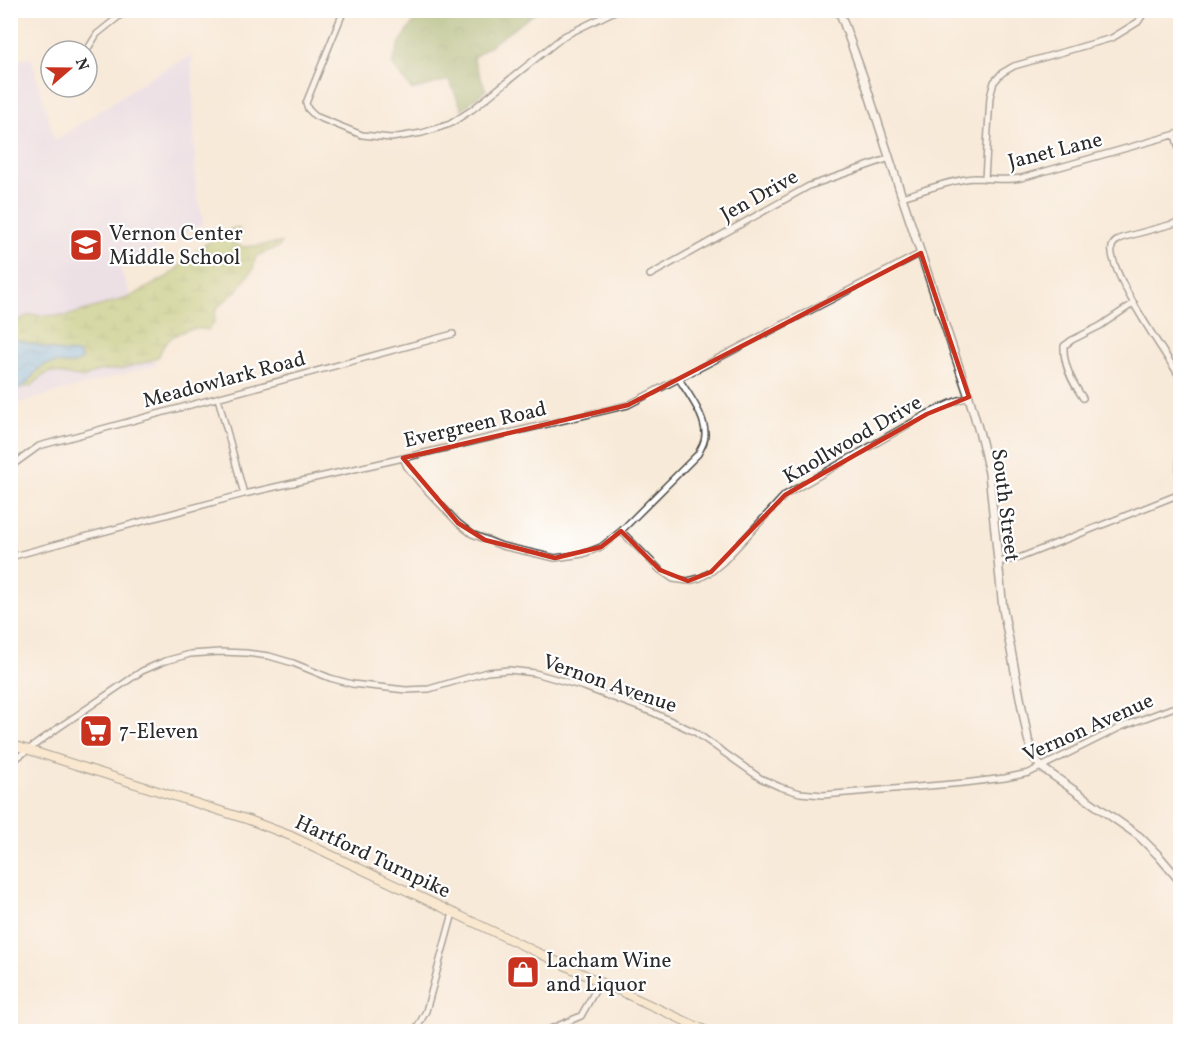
<svg xmlns="http://www.w3.org/2000/svg" width="1191" height="1042" viewBox="0 0 1191 1042" font-family="Vollkorn,serif">
<style>
.built{fill:#e0d4f4}
.forest{fill:url(#forest-crowns);stroke:#5a6a44;stroke-width:1.5}
.wetland{fill:url(#wetland-marsh);stroke:#6c784a;stroke-width:1.5}
.water{fill:url(#water-waves);stroke:#51728c;stroke-width:1.5}
.lines{fill:none;stroke-linecap:round;stroke-linejoin:round}
.minor-casing{stroke:#4a4845;stroke-width:8}
.tertiary-casing{stroke:#4a4845;stroke-width:10}
.secondary-casing{stroke:#4a4845;stroke-width:10}
.minor{stroke:#fff;stroke-width:5}
.tertiary{stroke:#fff;stroke-width:7}
.secondary{stroke:#fae7c3;stroke-width:8}
.marked{fill:none;stroke:#c8321e;stroke-width:4.5;stroke-linejoin:round}
.labels{text-anchor:middle;stroke-width:4.5;stroke-linejoin:round;paint-order:stroke}
.street-label{font-size:21px;fill:#2b2b2b;stroke:#fff}
.poi-label{font-size:21px;fill:#2b2b2b;stroke:#fff;text-anchor:start}
</style>
<defs>
<pattern id="forest-crowns" width="20" height="18" patternUnits="userSpaceOnUse" patternTransform="scale(1.5)"><rect width="20" height="18" fill="#8aaa5c"/><path d="M2 6a3 3 0 1 1 6 0M12 15a3 3 0 1 1 6 0" fill="none" stroke="#718b4c"/></pattern>
<pattern id="wetland-marsh" width="20" height="14" patternUnits="userSpaceOnUse" patternTransform="scale(1.5)"><rect width="20" height="14" fill="#aec468"/><path d="M1 5h8M5 5V1M11 12h8M15 12V8" fill="none" stroke="#8e9f56"/></pattern>
<pattern id="water-waves" width="16" height="10" patternUnits="userSpaceOnUse" patternTransform="scale(1.5)"><rect width="16" height="10" fill="#77baed"/><path d="M0 5q4-4 8 0t8 0" fill="none" stroke="#6297c0"/></pattern>
</defs>
<rect width="100%" height="100%" fill="#fff"/>
<filter id="ink" filterUnits="userSpaceOnUse"><feTurbulence type="fractalNoise" baseFrequency=".0167" numOctaves="2"/><feDisplacementMap in="SourceGraphic" scale="12" xChannelSelector="R" yChannelSelector="G"/><feConvolveMatrix kernelMatrix="1 2 1 2 8 2 1 2 1" color-interpolation-filters="sRGB"/></filter>
<filter id="wash" filterUnits="userSpaceOnUse"><feTurbulence type="fractalNoise" baseFrequency=".008" numOctaves="4" result="noise"/><feDisplacementMap in="SourceGraphic" scale="24" xChannelSelector="R" yChannelSelector="G"/><feGaussianBlur stdDeviation="1.35" result="paint"/><feColorMatrix in="noise" values="0 0 0 0 0 0 0 0 0 0 0 0 0 0 0 0 0 1.4 0 .05"/><feComposite in="paint" operator="in"/></filter>
<g filter="url(#wash)">
<rect width="100%" height="100%" fill="#f8ead8"/>
<path class="built" d="M192 55 196 191 204 223 120 268 157 365 11 405V61L31 57 55 141 150 77Z"/>
<path class="forest" d="M421 11V10L538 11 473 58 486 90 462 109 449 80 412 90 392 64 399 44Z"/>
<path class="wetland" d="M234 228H238L242 234 234 242 237 245 244 247 281 243 279 247 256 256 253 269 238 289 218 307 215 312 214 322 208 330C188 325 164 336 159 356L150 361 121 369 98 371 83 378 51 372 44 375 30 387H23C32 377 39 361 56 362 63 363 69 364 75 364L77 353 61 352 11 338 10 325 29 315 66 316 130 297 167 277 203 246 224 232Z"/>
<path class="water" d="M11 338 61 352 77 353 79 355 82 359C72 370 57 359 45 365 33 370 33 379 24 386 21 389 15 390 11 391Z"/>
</g>
<g filter="url(#ink)">
<g class="lines">
<g class="minor-casing">
<path id="minor" d="M344 10 306 103 308 109 315 116 362 135 391 138 422 133 435 129 450 124 473 109 564 36 617 10
M1179 10 1180 11
M87 50 97 34 127 10
M1175 135 1180 153
M985 179 990 97 994 82 1002 73 1014 66 1112 38 1138 22 1146 10
M902 197C923 191 953 179 975 178 990 178 1006 181 1021 178L1180 133
M1180 222 1121 238C1117 241 1113 242 1112 247 1107 270 1166 355 1180 377
M650 275 809 186 890 158
M218 398 244 494
M1083 398C1072 382 1063 365 1064 346L1072 340 1100 326 1134 303
M1180 449 1179 472 1180 489
M403 458 407 467 420 483 458 523 472 534 502 546 555 558 583 554 601 547 621 531 698 454C700 450 703 445 704 441 710 422 689 395 679 379
M10 467 39 446 453 334
M621 531 660 570 673 579 688 581 700 578 711 572 723 562 785 495 927 414 956 401 969 397
M10 557 244 494 403 458 628 405 921 253
M998 562 1019 558 1180 494
M10 763 58 728 142 671 165 661 180 657 190 654 220 652 246 653 269 656 293 663 330 678 352 684 406 690 429 689 487 672 509 670 535 673 584 687 654 713 695 732 760 778 780 787 800 793 823 795 964 783 1005 778 1029 773 1121 727 1180 705
M415 1032 426 1011 453 913
M543 1032 581 1016 600 982"/>
</g>
<g class="tertiary-casing">
<path id="tertiary" d="M839 10 865 82 902 197 969 397 982 442 989 473 1003 609 1028 739 1034 758 1041 767 1139 836 1158 855 1180 881"/>
</g>
<g class="secondary-casing">
<path id="secondary" d="M10 744 249 820 291 836 600 982 709 1032"/>
</g>
<use href="#minor" class="minor"/>
<use href="#tertiary" class="tertiary"/>
<use href="#secondary" class="secondary"/>
</g>
</g>
<path d="M0 0H1191V1042H0ZM921 253 969 397 927 414 785 495 711 572 688 581 660 570 621 531 601 547 555 558 485 540 458 523 403 458 628 405Z" fill="#f8ead8" fill-opacity=".55" fill-rule="evenodd"/>
<path class="marked" d="M921 253 969 397 927 414 785 495 711 572 688 581 660 570 621 531 601 547 555 558 485 540 458 523 403 458 628 405Z"/>
<defs>
<g id="school-square" transform="scale(1.725)"><rect x="-9" y="-9" width="18" height="18" rx="4" fill="#c8321e" stroke="#fff"/><path d="M0-5L7-2L0 1L-7-2ZM-4 1L0 2.5L4 1V4Q0 6-4 4Z" fill="#fff"/></g>
<g id="supermarket-square" transform="scale(1.725)"><rect x="-9" y="-9" width="18" height="18" rx="4" fill="#c8321e" stroke="#fff"/><path d="M-6-5.5h2.5l.6 2H6L4.5 2H-2.5L-4.4-4H-6ZM-1.5 3.2a1.3 1.3 0 1 0 .1 0ZM3 3.2a1.3 1.3 0 1 0 .1 0Z" fill="#fff"/></g>
<g id="shop-square" transform="scale(1.725)"><rect x="-9" y="-9" width="18" height="18" rx="4" fill="#c8321e" stroke="#fff"/><path d="M-5-2.5h2.3a2.7 3.5 0 0 1 5.4 0H5L5.5 6h-11ZM-1.5-2.5h3a1.5 2.3 0 0 0-3 0Z" fill="#fff"/></g>
</defs>
<g fill-rule="evenodd">
<use href="#school-square" x="86" y="245"/>
<use href="#supermarket-square" x="96" y="731"/>
<use href="#shop-square" x="523" y="972"/>
</g>
<g class="labels">
<g class="street-label">
<text transform="translate(1055 150) rotate(-14)" y="7">Janet Lane</text>
<text transform="translate(759 195) rotate(-29)" y="7">Jen Drive</text>
<text transform="translate(224 379) rotate(-15)" y="7">Meadowlark Road</text>
<text transform="translate(475 424) rotate(-13)" y="7">Evergreen Road</text>
<text transform="translate(852 439) rotate(-30)" y="7">Knollwood Drive</text>
<text transform="translate(1006 505) rotate(83)" y="7">South Street</text>
<text transform="translate(610 683) rotate(19)" y="7">Vernon Avenue</text>
<text transform="translate(1088 727) rotate(-24)" y="7">Vernon Avenue</text>
<text transform="translate(373 856) rotate(25)" y="7">Hartford Turnpike</text>
</g>
<g class="poi-label">
<text x="109" y="240">Vernon Center<tspan x="109" dy="24">Middle School</tspan></text>
<text x="119" y="738">7-Eleven</text>
<text x="546" y="967">Lacham Wine<tspan x="546" dy="24">and Liquor</tspan></text>
</g>
</g>
<rect width="1191" height="1042" fill="none" stroke="#fff" stroke-width="36"/>
<g transform="translate(69 69) rotate(70)"><circle r="28" fill="#ffffff" stroke="#aaaaaa" stroke-width="1.5"/>
<path d="M0-4.5L10 22L0 15L-10 22Z" fill="#c8321e"/>
<text y="-9" font-size="16" font-weight="bold" text-anchor="middle" fill="#2b2b2b">N</text>
</g>
</svg>
